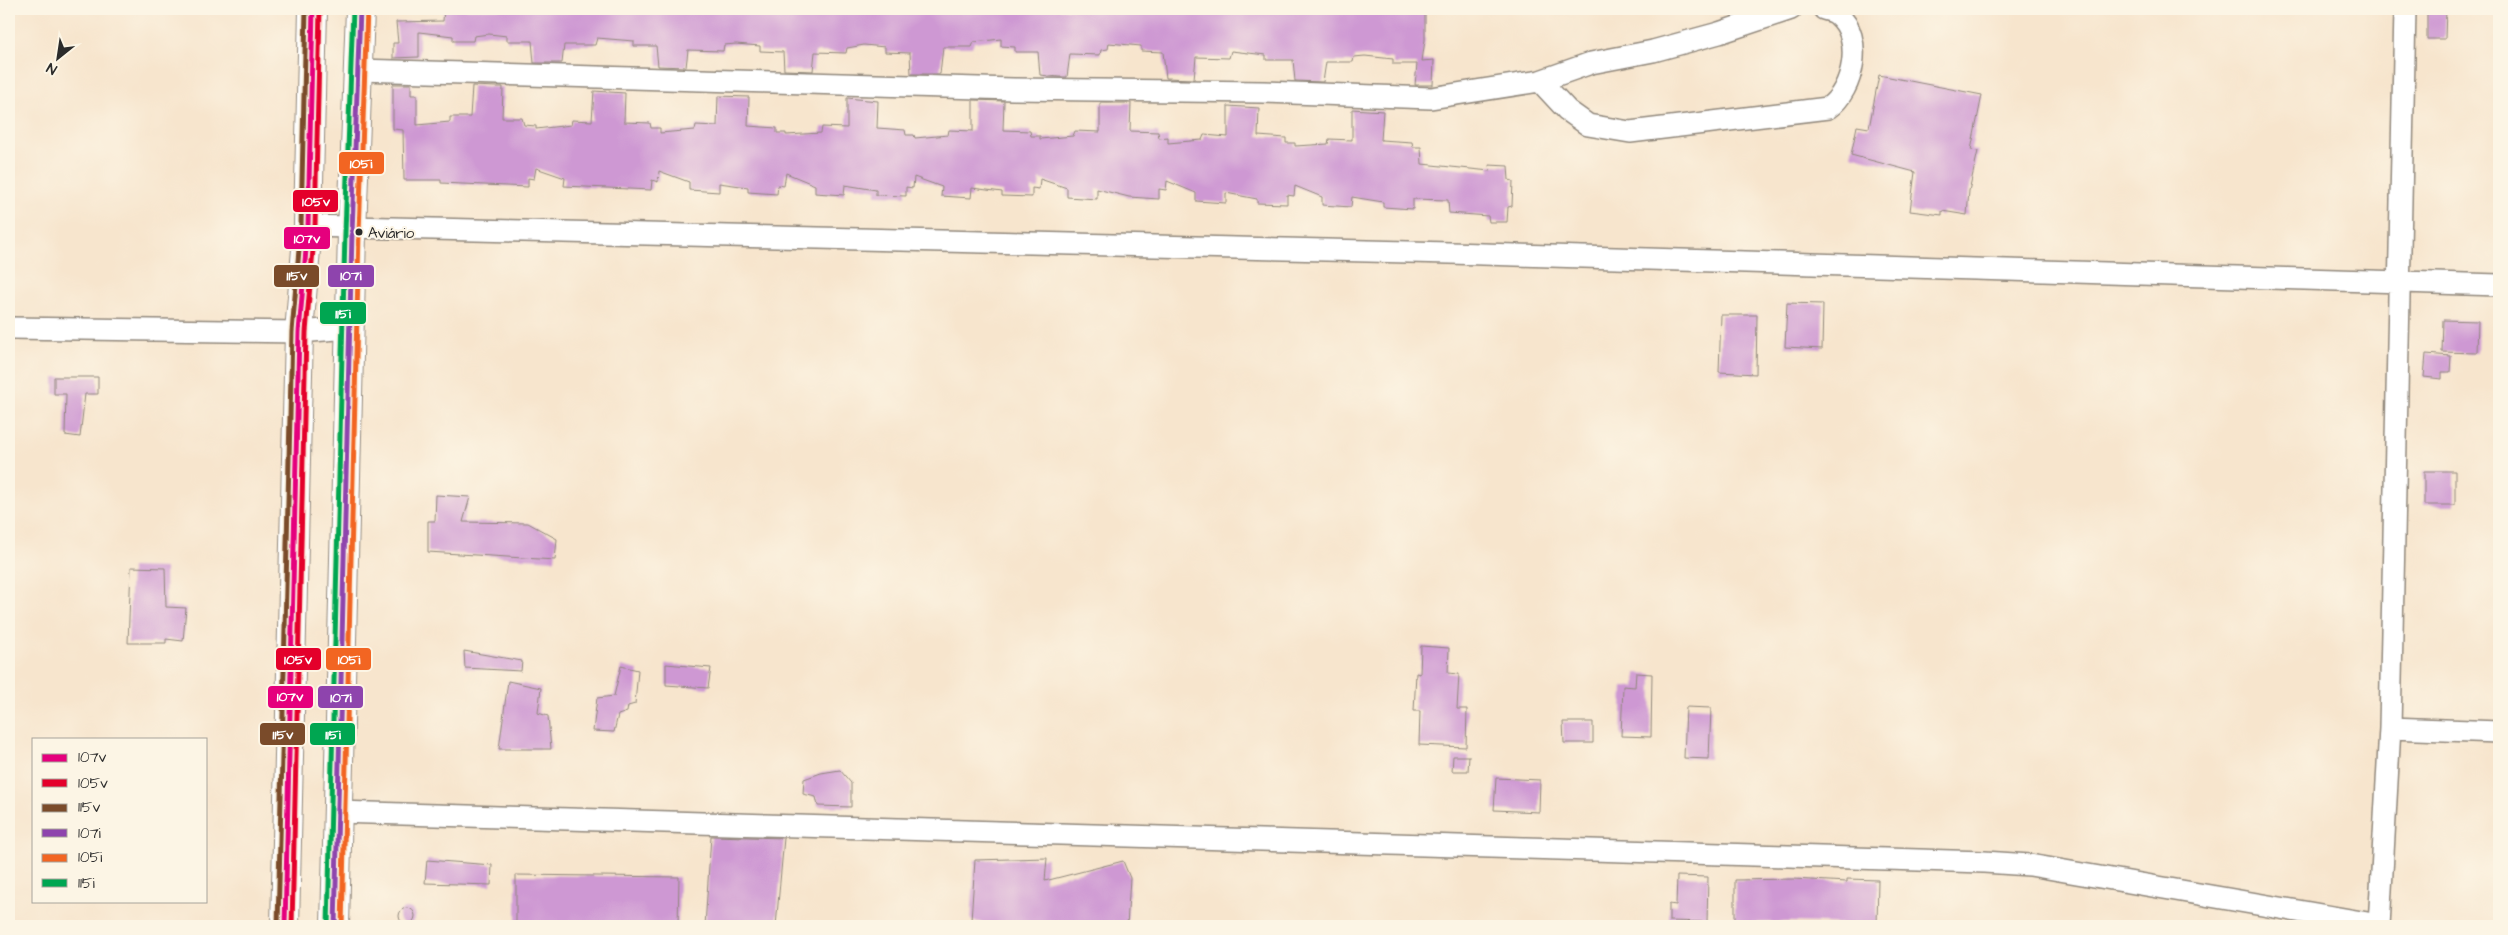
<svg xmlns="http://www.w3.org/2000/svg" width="2508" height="935" viewBox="0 0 2508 935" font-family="'Architects Daughter',sans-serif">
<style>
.building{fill:#ce98d3}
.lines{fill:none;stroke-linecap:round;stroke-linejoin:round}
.minor-casing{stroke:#91887c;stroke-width:24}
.highway-casing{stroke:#91887c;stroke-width:30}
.minor{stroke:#fff;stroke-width:21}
.highway{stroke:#fff;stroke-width:28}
.bus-1-casing{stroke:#fcf5e5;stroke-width:9}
.bus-2-casing{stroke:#fcf5e5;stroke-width:9}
.bus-3-casing{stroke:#fcf5e5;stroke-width:9}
.bus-4-casing{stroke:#fcf5e5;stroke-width:9}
.bus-5-casing{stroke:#fcf5e5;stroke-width:9}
.bus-6-casing{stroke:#fcf5e5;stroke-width:9}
.bus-1{stroke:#e5007d;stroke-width:5}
.bus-2{stroke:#e4002b;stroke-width:5}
.bus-3{stroke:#7a4b2a;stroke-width:5}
.bus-4{stroke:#8e44ad;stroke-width:5}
.bus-5{stroke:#f26522;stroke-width:5}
.bus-6{stroke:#00a651;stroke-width:5}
.bus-dot{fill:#2b2b2b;stroke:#fcf5e5;stroke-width:2}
.labels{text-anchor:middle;stroke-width:4;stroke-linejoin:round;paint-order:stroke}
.bus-label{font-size:15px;fill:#2b2b2b;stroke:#fcf5e5;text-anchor:start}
.line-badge{stroke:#fcf5e5;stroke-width:2}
.badge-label{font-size:14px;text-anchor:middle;font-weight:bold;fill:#fff}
</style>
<rect width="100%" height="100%" fill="#fcf5e5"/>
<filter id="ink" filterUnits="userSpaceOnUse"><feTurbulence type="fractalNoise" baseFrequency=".02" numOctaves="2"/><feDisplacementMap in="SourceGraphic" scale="10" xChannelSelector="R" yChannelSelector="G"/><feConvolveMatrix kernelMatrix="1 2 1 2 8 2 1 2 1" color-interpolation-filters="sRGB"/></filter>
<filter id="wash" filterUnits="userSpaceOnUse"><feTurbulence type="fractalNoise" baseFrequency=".0096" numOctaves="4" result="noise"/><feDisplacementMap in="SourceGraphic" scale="20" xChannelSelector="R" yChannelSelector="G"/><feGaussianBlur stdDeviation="1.12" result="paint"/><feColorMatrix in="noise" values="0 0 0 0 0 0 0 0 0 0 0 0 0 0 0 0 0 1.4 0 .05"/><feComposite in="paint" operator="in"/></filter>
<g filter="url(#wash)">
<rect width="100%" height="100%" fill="#f7e5cd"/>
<g id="blocks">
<path class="building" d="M444 9H1425V40L1422 61 1434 60 1433 85H1415L1417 64H1393V59L1365 56 1354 57 1353 62H1326L1323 82 1295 81 1293 60H1266V55L1231 51 1229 58 1196 57 1194 79 1166 78 1163 52 1141 51V46L1109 43 1108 49 1101 50 1100 55 1070 54 1067 77H1059L1040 75 1038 52H1015V47L1001 46V39L974 42 972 47H943L940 74H911L910 53 885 52V47L864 45 847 48 846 53 815 52 813 71 784 70 783 52 760 51V46L736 44 724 45 723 51 688 50 686 67 658 66 656 46H634V41L597 38 595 45H564L562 63H534L532 41H507V36L489 34 474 36 473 41H453V36L419 32V57L393 58V43H398L396 22 443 21Z
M2427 9H2446L2445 39H2427Z
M1879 75 1982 95 1971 150 1978 151 1969 191 1967 215 1942 211V215L1910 211 1915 172 1851 155 1857 126 1869 128Z
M393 84H411V95H417V125L450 122V117H470L472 86 496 87H503L502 118H522L524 125 536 126V129L571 125 572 120 592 121 594 91 625 93 624 122 650 123 651 128H660V133L695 130 696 125 717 126 718 96 749 97 748 126 777 128V133H786V135L821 133 822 127 847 128V98L878 101 877 128 905 130 906 135H914L915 138 948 135 949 130 973 131V100L1004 101 1003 130 1030 131 1031 136H1040V139L1073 136 1075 131 1100 132V103H1131L1130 131 1158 132 1159 138 1168 137V143L1202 140 1204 135 1228 137V106L1259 108 1258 136 1286 138V143H1295V146L1328 144 1329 139 1352 140V109L1383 111 1381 140 1412 142 1413 147H1421L1422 164 1490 171 1489 165 1508 166 1509 180 1513 181 1512 206 1508 207 1507 222H1489L1488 216 1449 213 1448 200 1413 199V209L1383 207V202L1352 197 1351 207 1322 205V197L1295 186 1294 196 1287 195V204L1257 203V199L1226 193V203L1196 201V193L1167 181 1166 190 1159 189V199L1129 197 1097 189V199L1067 197V188L1040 179 1039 189 1032 188V197L1002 196V192L972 188 971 198 941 196 942 187 914 177 913 188 906 187V196L876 195V190L845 185 844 195 815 193V185L786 173 784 186 778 185 777 194 748 192V187L719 183V192L689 190V182L659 171 658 182 652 180 651 190 564 186 565 178 536 168 534 179 528 178V187L441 183V180H404L403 130 393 129Z
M1787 303 1823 304 1822 349 1785 347Z
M1721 315H1757L1756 374 1719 372Z
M2443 320 2478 321 2477 353 2442 352Z
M2426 354 2451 356 2450 372H2442V379L2424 377Z
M54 377H98V394H85L80 437 65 435 66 394H54Z
M2424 471H2455V505H2424Z
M436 495 470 497 463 522 528 523 557 539 555 560 428 552V521H435Z
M131 567 165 568 166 607 186 608 183 641 166 639V643H128Z
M1421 646 1449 648 1448 673 1459 674 1457 709H1467L1466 747 1419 745 1420 711H1414L1416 673 1420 674Z
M464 651 522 661 521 671 465 668Z
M666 664 711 668 708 688 666 685Z
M621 666 638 670 635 704 628 706 627 712 618 715 614 732 593 731 597 698 614 696Z
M1636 673 1652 674 1651 737 1621 736 1623 686 1635 687Z
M508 681 541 688 538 713 548 716 551 749H499Z
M1686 707 1711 708 1709 759 1684 758Z
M1563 722H1593V743H1564Z
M1453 756H1469L1468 771H1452Z
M840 770 851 783V807L818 806 816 797 803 794 804 779 821 773Z
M1496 778 1540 780 1539 812 1494 810Z
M711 836 784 838 776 926H705Z
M1047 858 1045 881 1123 861 1130 878 1127 926H1012L971 921 975 860Z
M427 860 492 865 491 885 425 883Z
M516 875 679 877 678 926H516Z
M1677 876 1708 877 1707 922 1669 921V904L1676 905Z
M1793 879 1847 882V879L1878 880 1877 925 1791 922 1735 923V880Z
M399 916a8 8 0 1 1 16 0a8 8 0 1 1-16 0Z"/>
</g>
</g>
<g filter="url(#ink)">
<use href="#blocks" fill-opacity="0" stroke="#91887c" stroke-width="1"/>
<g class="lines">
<g class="minor-casing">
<path id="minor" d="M358 70 1013 89 1263 92 1431 98 1540 81 1591 63 1653 51 1719 33 1791 9
M1540 81 1567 110 1588 125 1630 132 1828 108C1854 90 1864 37 1838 15 1835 12 1828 10 1824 9
M308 226 1450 253 2499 285
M9 328 299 332 350 328
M2390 728 2499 732
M338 812 1984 862 2030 865 2379 925
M2379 926 2390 728 2405 9"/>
</g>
<g class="highway-casing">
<path id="highway" d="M285 926 299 332 308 226 313 9
M335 926 352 233 360 9"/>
</g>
<use href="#minor" class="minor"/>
<use href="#highway" class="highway"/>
<g class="bus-1-casing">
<path id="bus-1" d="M285 926 299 332 308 226 313 9"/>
</g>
<g class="bus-2-casing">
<path id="bus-2" d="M292 926 306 332 315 226 320 9"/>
</g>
<g class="bus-3-casing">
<path id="bus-3" d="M278 926 292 332 301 226 306 9"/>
</g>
<g class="bus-4-casing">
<path id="bus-4" d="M335 926 352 233 360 9"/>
</g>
<g class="bus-5-casing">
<path id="bus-5" d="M342 926 359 233 367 9"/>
</g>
<g class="bus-6-casing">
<path id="bus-6" d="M328 926 345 233 353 9"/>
</g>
<use href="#bus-1" class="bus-1"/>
<use href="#bus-2" class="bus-2"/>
<use href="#bus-3" class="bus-3"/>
<use href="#bus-4" class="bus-4"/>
<use href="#bus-5" class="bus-5"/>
<use href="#bus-6" class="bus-6"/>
</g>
</g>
<circle class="bus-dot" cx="359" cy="232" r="4.5"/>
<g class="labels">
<g class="bus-label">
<text x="368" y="238">Aviário</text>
</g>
</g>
<g class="line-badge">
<rect x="338" y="151" width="47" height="24" rx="5" fill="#f26522"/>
<rect x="292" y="189" width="47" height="24" rx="5" fill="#e4002b"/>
<rect x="283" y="226" width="48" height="24" rx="5" fill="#e5007d"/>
<rect x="273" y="264" width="47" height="24" rx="5" fill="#7a4b2a"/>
<rect x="327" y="264" width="48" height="24" rx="5" fill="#8e44ad"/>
<rect x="319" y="301" width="48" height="24" rx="5" fill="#00a651"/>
<rect x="275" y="647" width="47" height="24" rx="5" fill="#e4002b"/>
<rect x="325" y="647" width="47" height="24" rx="5" fill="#f26522"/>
<rect x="267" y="685" width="47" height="24" rx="5" fill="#e5007d"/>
<rect x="317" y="685" width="47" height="24" rx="5" fill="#8e44ad"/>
<rect x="259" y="722" width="47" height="24" rx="5" fill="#7a4b2a"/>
<rect x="309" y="722" width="47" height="24" rx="5" fill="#00a651"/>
</g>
<g class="badge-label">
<text x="361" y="168">105i</text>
<text x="316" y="206">105v</text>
<text x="307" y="243">107v</text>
<text x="297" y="280">115v</text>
<text x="351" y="280">107i</text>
<text x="343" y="318">115i</text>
<text x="298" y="664">105v</text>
<text x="349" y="664">105i</text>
<text x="290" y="701">107v</text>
<text x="341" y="702">107i</text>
<text x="283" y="739">115v</text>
<text x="333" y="739">115i</text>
</g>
<rect width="2508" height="935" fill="none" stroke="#fcf5e5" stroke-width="30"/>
<rect x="32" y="738" width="175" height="165" fill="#fcf5e5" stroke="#a8a49b"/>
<rect x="42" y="754" width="25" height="8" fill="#e5007d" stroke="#a8a49b"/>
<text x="78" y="762" font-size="15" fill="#2b2b2b">107v</text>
<rect x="42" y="779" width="25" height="8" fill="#e4002b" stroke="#a8a49b"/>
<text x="78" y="788" font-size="15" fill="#2b2b2b">105v</text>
<rect x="42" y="804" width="25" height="8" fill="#7a4b2a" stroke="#a8a49b"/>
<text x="78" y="812" font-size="15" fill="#2b2b2b">115v</text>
<rect x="42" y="829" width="25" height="8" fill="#8e44ad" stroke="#a8a49b"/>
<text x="78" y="838" font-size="15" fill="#2b2b2b">107i</text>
<rect x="42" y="854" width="25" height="8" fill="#f26522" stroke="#a8a49b"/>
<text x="78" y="862" font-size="15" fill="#2b2b2b">105i</text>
<rect x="42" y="879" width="25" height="8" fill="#00a651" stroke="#a8a49b"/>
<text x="78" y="888" font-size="15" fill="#2b2b2b">115i</text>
<g transform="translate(58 58) rotate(210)" stroke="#fcf5e5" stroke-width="4" paint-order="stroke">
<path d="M0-4L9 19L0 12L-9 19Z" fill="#2b2b2b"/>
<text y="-8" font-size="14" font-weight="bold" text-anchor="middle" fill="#2b2b2b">N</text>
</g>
</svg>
